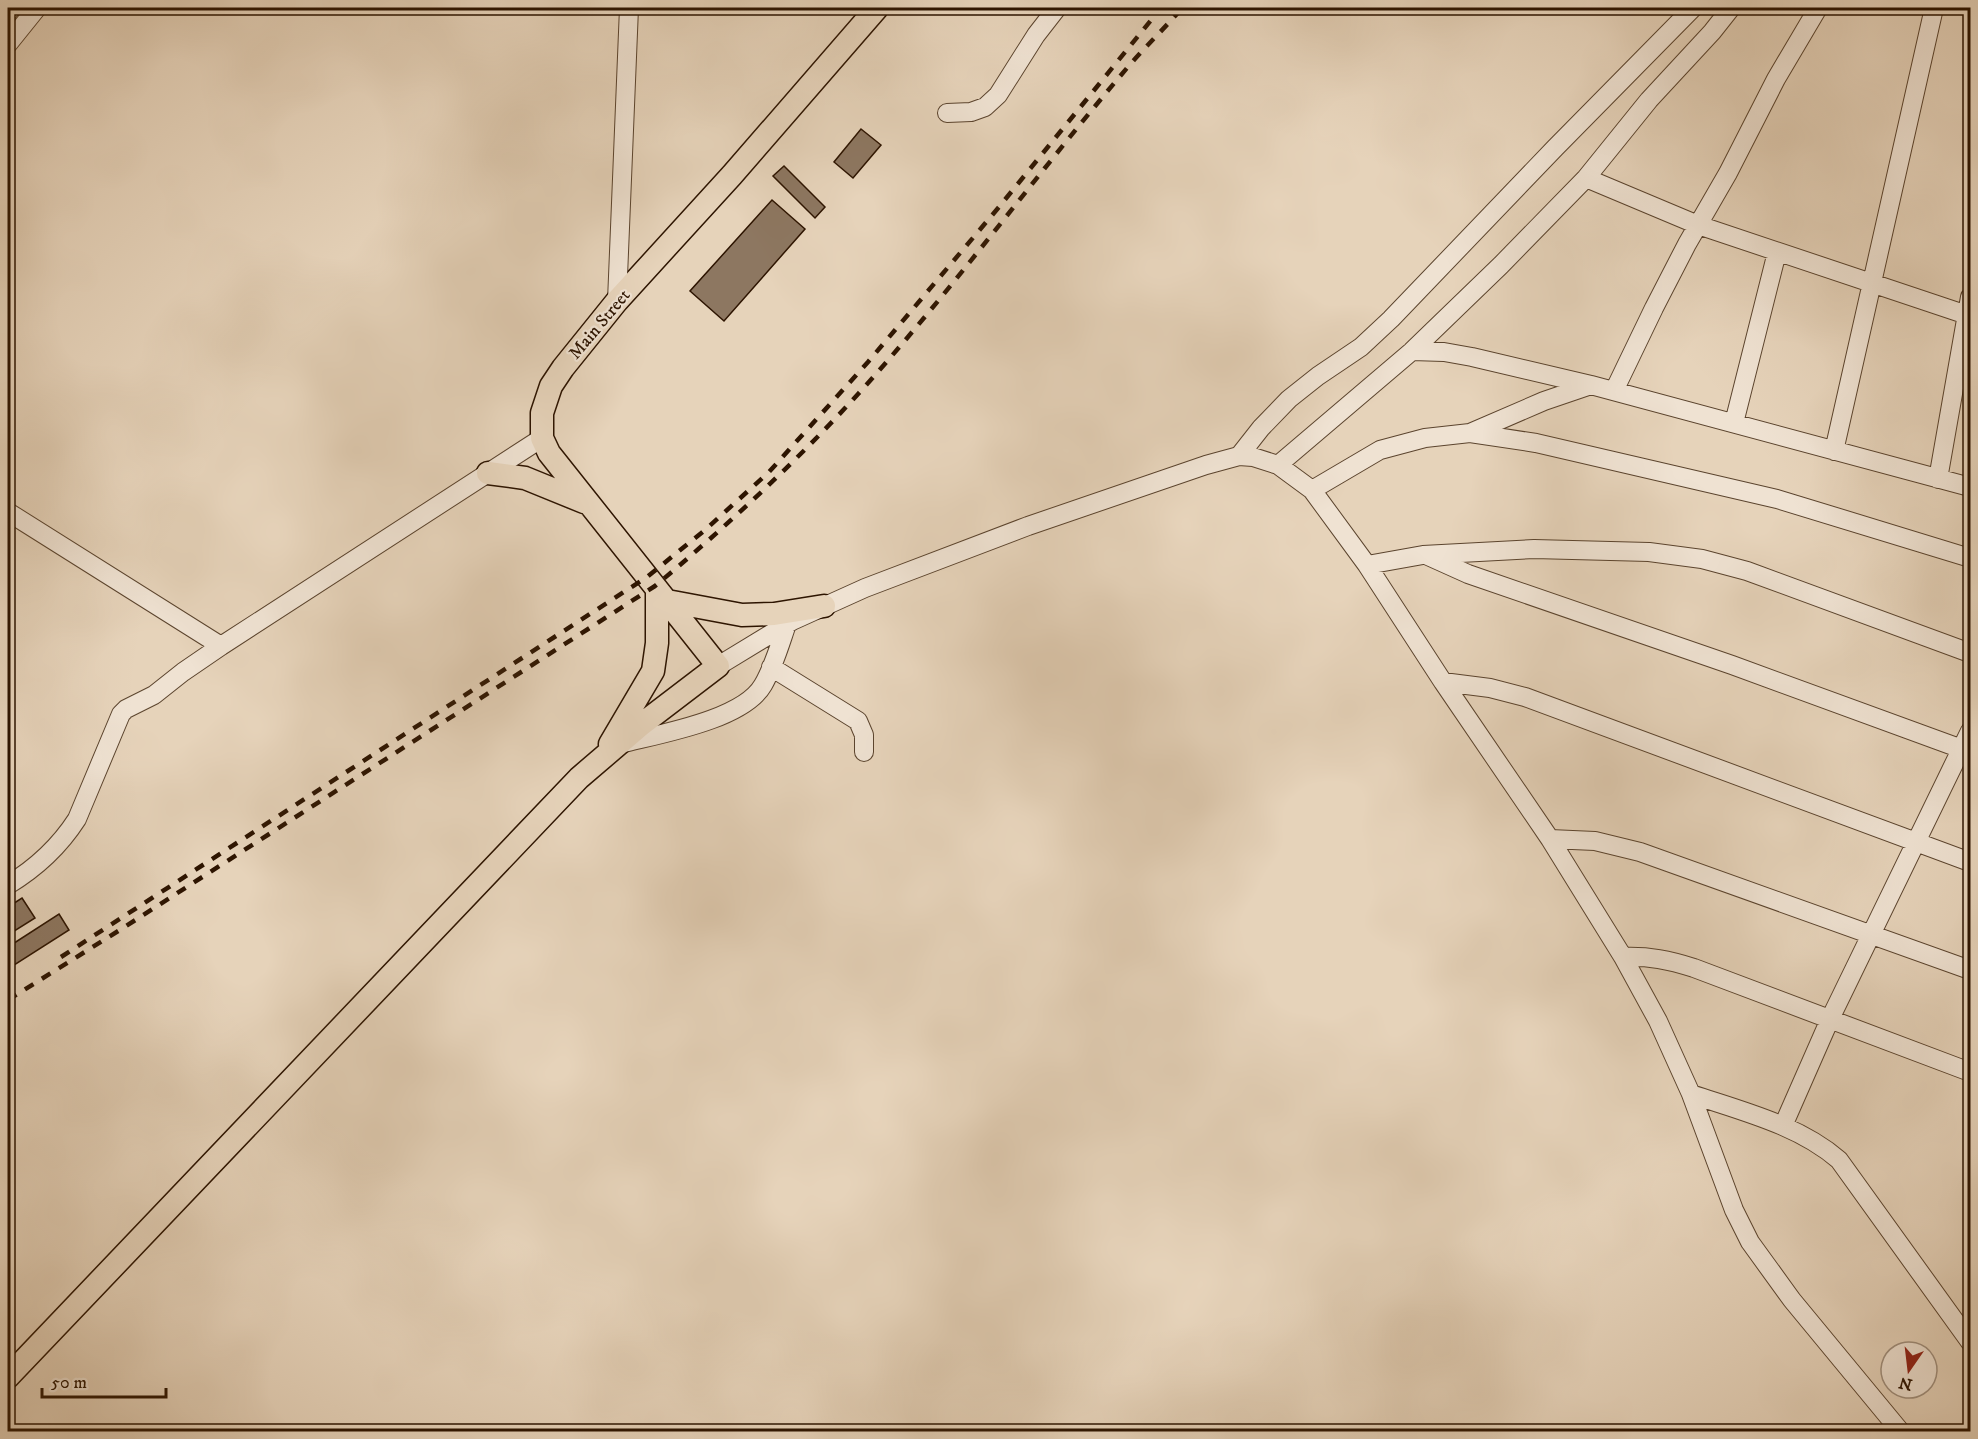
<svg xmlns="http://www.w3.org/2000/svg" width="1978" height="1439" viewBox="0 0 1978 1439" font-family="'IM FELL DW Pica',serif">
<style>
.building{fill:#8d7761;stroke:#2d1400;stroke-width:1.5}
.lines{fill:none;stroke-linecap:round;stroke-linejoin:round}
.minor-casing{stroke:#5b442e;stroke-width:20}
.major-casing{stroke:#2d1400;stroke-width:25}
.minor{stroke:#efe2d2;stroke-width:18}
.major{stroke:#e6d3ba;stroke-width:22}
.rail{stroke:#2d1400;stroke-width:4.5;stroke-dasharray:10 10;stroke-linecap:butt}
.labels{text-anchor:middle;stroke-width:4.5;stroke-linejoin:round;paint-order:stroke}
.street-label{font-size:18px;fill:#2d1400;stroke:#efe2d2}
</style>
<rect width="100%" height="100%" fill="#e6d3ba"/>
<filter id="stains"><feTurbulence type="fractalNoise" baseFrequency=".00333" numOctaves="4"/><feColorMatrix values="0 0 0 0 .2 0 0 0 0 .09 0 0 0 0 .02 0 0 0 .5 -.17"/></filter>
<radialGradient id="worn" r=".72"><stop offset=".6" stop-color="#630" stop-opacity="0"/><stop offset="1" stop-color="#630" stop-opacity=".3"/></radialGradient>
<path class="building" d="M861 129 881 145 853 178 834 162Z
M784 166 825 207 815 218 773 176Z
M772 200 805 229 724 321 690 291Z
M22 898 35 918 8 935V907Z
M59 914 69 930 8 969V947Z"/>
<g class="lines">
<g class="minor-casing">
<path id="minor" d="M8 12 11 8
M8 44 37 8
M947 113 971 112 985 107 998 95 1036 35 1057 8
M1586 178 1698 225 1970 316
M617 301 629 8
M1412 351 1501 265 1586 178 1649 100 1712 32 1731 8
M1614 391 1654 308 1687 244 1728 173 1776 79 1818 8
M1734 423 1777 252
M1470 433 1544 401 1591 385
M1834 451 1934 8
M1239 456 1261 428 1289 399 1318 376 1361 347 1391 319 1555 148 1693 8
M1278 465 1412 351 1444 352 1472 357 1591 385 1970 487
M1938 479 1970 297
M1312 490 1380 450 1425 438 1470 433 1536 443 1777 499 1970 558
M8 512 221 646 542 438
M1428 556 1468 574 1732 665 1970 752
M1367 565 1423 555 1534 549 1649 552 1702 559 1747 571 1970 653
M718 666 792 621 865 588 1028 526 1206 465 1239 456 1253 457 1278 465 1312 490 1367 565 1443 682 1550 839 1623 957 1658 1021 1691 1094 1734 1210 1750 1242 1792 1300 1901 1432
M771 667 858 721 864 735V752
M1443 682 1490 688 1525 697 1970 862
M620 744C659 734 743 720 763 685 774 666 780 644 787 624
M1550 839 1595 841 1640 852 1970 970
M8 885C36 868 59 847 77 819L121 714 126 709 154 695 183 672 221 646
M1623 957C1649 956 1669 960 1694 968L1970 1072
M1691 1094C1741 1111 1799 1125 1839 1160L1970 1342
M1783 1126 1830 1019 1970 731"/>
</g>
<g class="major-casing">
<path id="major" d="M488 473 525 478 584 502
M667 601 742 615 774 614 824 606
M610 744 653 671 657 643V589
M8 1377 579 778 642 724 718 666 549 453 542 438V413L551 386 563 368 617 301 732 175 877 8"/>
</g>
<use href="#minor" class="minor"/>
<use href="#major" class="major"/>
<path class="rail" d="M61 957 647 577 705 530 769 472 868 362 999 207 1161 8
M8 1000 123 928 655 586C727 526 796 462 859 393 953 289 1036 175 1127 68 1145 47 1164 29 1182 8"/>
</g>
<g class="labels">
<g class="street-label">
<text transform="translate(599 324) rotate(-50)" y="6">Main Street</text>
</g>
</g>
<rect width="1978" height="1439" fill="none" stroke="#e6d3ba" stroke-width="30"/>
<rect x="9" y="9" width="1960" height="1421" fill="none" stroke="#2d1400" stroke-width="3"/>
<rect x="15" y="15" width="1948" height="1409" fill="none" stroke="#2d1400" stroke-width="1.5"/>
<g transform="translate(1909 1370) rotate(194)"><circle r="28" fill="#efe2d2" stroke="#a1907e" stroke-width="1.5"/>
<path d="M0-4.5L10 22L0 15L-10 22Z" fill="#8f2418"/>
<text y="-9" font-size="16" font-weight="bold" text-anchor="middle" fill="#2d1400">N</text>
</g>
<path d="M42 1388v9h124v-9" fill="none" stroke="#2d1400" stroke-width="3"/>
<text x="51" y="1388" font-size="18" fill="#2d1400" stroke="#efe2d2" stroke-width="4.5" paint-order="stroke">50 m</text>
<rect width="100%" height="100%" filter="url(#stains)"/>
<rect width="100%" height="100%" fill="url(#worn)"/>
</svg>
